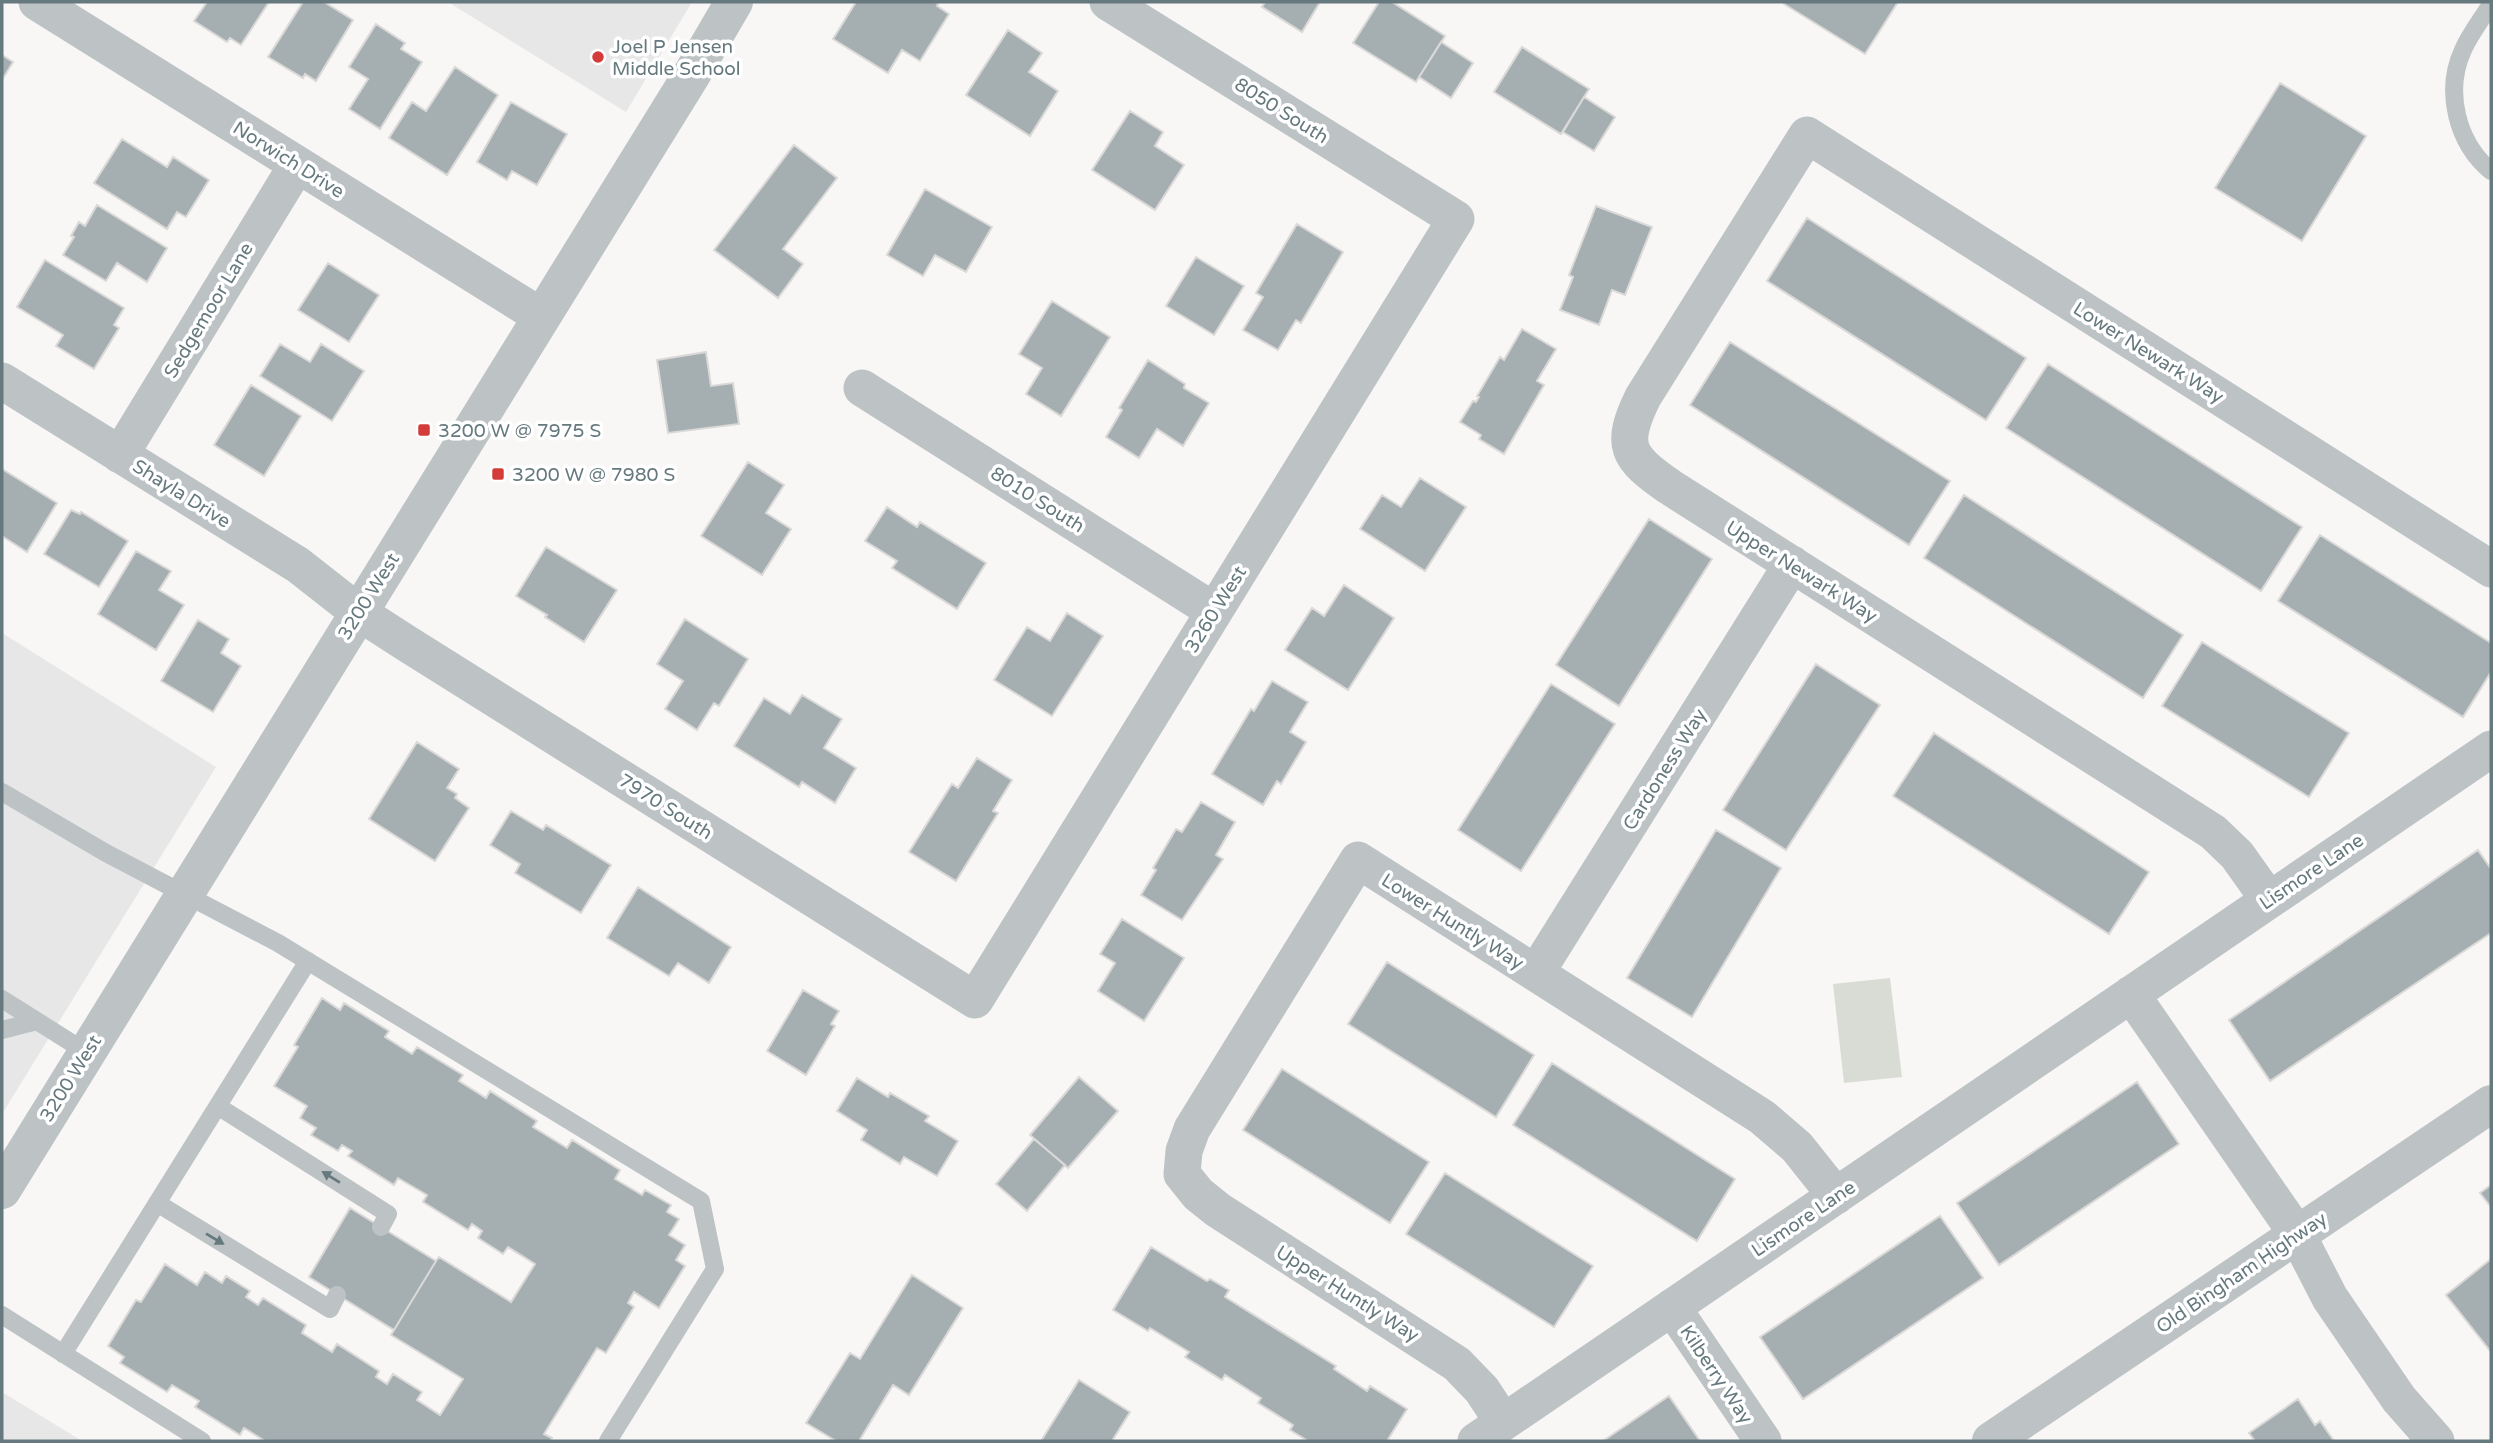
<svg xmlns="http://www.w3.org/2000/svg" width="2493" height="1443" viewBox="0 0 2493 1443" font-family="'Varela Round',sans-serif">
<style>
.built{fill:#e6e7e6}
.green{fill:#d9dcd5}
.building{fill:#a5afb2;stroke:#dad9d8;stroke-width:2}
.lines{fill:none;stroke-linecap:round;stroke-linejoin:round}
.service{stroke:#bdc3c5;stroke-width:18}
.minor{stroke:#bdc3c5;stroke-width:37}
.tertiary{stroke:#bdc3c5;stroke-width:38}
.oneway{fill:#66797e}
.poi-dot{fill:#d43c39;stroke:#fff;stroke-width:2.5}
.labels{text-anchor:middle;stroke-width:7;stroke-linejoin:round;paint-order:stroke}
.poi-label{font-size:19px;fill:#66797e;stroke:#fff;text-anchor:start}
.street-label{font-size:19px;fill:#66797e;stroke:#fff}
</style>
<rect width="100%" height="100%" fill="#f8f7f6"/>
<path class="built" d="M448 2H692L626 112Z
M2 633 216 767 2 1114Z
M2 1392 82 1441H2Z"/>
<path class="green" d="M1890 978 1902 1077 1844 1083 1833 984Z"/>
<path class="building" d="M207 2H269L241 45 230 38 227 42 194 21Z
M303 2H324L353 20 316 81 305 74 303 78 268 57Z
M856 2H935L938 4 937 6 949 14 920 61 902 50 888 73 833 39Z
M1265 2H1320L1302 32 1262 7Z
M1379 2H1392L1445 36 1416 82 1353 43Z
M1785 2H1898L1865 54 1784 4Z
M376 24 405 43 401 49 422 62 380 129 349 109 368 79 349 67Z
M1008 30 1042 53 1029 72 1058 91 1030 136 966 95Z
M1441 42 1473 63 1451 98 1419 77Z
M1522 47 1589 89 1561 134 1494 92Z
M2 55 13 62 2 80Z
M455 67 498 95 447 175 389 138 412 102 426 111Z
M2280 83 2366 136 2302 241 2215 188Z
M1584 97 1615 117 1594 151 1563 132Z
M511 102 567 134 537 185 512 171 507 180 477 162Z
M1130 111 1163 132 1155 146 1184 165 1155 210 1092 170Z
M122 139 167 167 173 157 209 180 186 217 177 212 167 229 94 183Z
M794 145 837 178 783 249 803 264 778 298 714 250Z
M925 189 992 227 966 272 935 255 923 276 887 255Z
M97 205 167 248 147 282 117 263 106 281 63 255 74 237 71 236 79 222 85 226Z
M1596 206 1652 227 1625 295 1612 290 1599 325 1560 310 1573 277 1569 275Z
M1807 218 2026 358 1986 420 1767 281Z
M1297 224 1343 252 1301 323 1296 320 1278 350 1243 330 1263 297 1256 293Z
M1196 257 1244 286 1214 335 1166 306Z
M45 260 124 308 114 325 119 328 94 369 56 346 63 335 17 307Z
M328 263 379 295 349 342 298 310Z
M1052 301 1110 337 1061 416 1026 394 1042 368 1019 354Z
M1522 329 1556 349 1537 381 1544 385 1504 454 1479 439 1481 435 1460 422 1473 401 1476 402 1479 397 1477 396 1500 357 1504 360Z
M1730 342 1950 481 1909 545 1690 405Z
M280 344 310 362 321 344 364 371 332 421 260 376Z
M706 352 711 386 733 383 739 424 668 433 657 360Z
M1148 360 1185 384 1184 388 1209 403 1183 446 1157 429 1139 458 1106 437 1122 410 1119 408Z
M2048 364 2302 527 2261 591 2006 428Z
M251 385 301 416 264 476 214 445Z
M748 462 784 485 766 513 791 529 762 575 701 536Z
M2 469 57 503 27 552 2 536Z
M1420 478 1466 507 1425 571 1360 529 1382 495 1401 507Z
M1964 495 2183 635 2143 698 1924 558Z
M887 507 917 527 920 522 986 563 957 609 892 568 897 561 865 541Z
M71 510 80 514 81 512 128 541 99 587 44 554Z
M1649 519 1712 559 1619 706 1556 665Z
M2320 535 2491 643V672L2463 717 2278 601Z
M546 547 617 590 584 642 545 617 547 615 516 596Z
M136 551 171 571 159 590 184 605 156 650 98 614Z
M1344 585 1394 618 1348 690 1285 650 1312 608 1324 616Z
M1067 613 1103 636 1052 716 994 680 1027 627 1050 641Z
M685 619 748 659 719 706 714 703 697 730 665 709 683 681 657 664Z
M198 620 229 639 221 653 241 666 213 712 161 681Z
M2202 642 2349 733 2309 797 2162 706Z
M1816 664 1880 705 1786 850 1723 810Z
M1272 681 1308 702 1290 732 1306 742 1281 784 1277 781 1263 805 1212 774 1251 709 1254 711Z
M1551 684 1615 724 1521 871 1458 830Z
M802 695 842 719 824 748 856 768 835 803 802 782 799 787 734 746 764 698 790 714Z
M1934 733 2149 872 2109 934 1893 796Z
M417 742 459 769 447 788 457 794 455 798 469 808 435 861 369 819Z
M977 758 1012 780 993 811 998 813 956 881 909 852 952 784 958 788Z
M1201 802 1235 822 1216 855 1223 859 1182 920 1141 895 1156 870 1153 868 1176 829 1182 832Z
M511 811 543 830 546 825 611 865 581 913 515 873 520 864 490 845Z
M1716 830 1781 868 1692 1017 1627 978Z
M2478 850 2491 869V933L2270 1081 2229 1020Z
M638 887 731 947 709 983 678 963 669 976 607 938Z
M1122 919 1184 958 1144 1021 1098 991 1115 963 1100 954Z
M1387 962 1534 1055 1496 1117 1348 1024Z
M803 990 839 1011 831 1024 835 1026 806 1075 767 1051Z
M322 998 340 1010 344 1003 389 1031 385 1037 412 1054 417 1047 463 1075 459 1081 486 1098 490 1091 537 1121 533 1127 567 1148 572 1140 620 1170 615 1179 642 1195 645 1190 671 1205 667 1212 679 1219 669 1235 685 1245 676 1260 685 1266 659 1308 634 1292 628 1303 634 1307 606 1353 597 1348 544 1434 552 1438 550 1441H265L244 1428 240 1435 195 1407 199 1401 172 1385 167 1392 120 1363 124 1357 108 1346 136 1300 141 1302 165 1264 197 1285 205 1272 222 1283 226 1276 250 1291 246 1297 258 1305 263 1298 306 1325 302 1333 332 1352 337 1344 379 1371 376 1377 387 1384 393 1374 422 1392 417 1400 440 1415 463 1379 391 1335 436 1261 439 1257 511 1302 535 1264 508 1247 503 1254 478 1238 482 1231 472 1224 468 1230 423 1202 427 1195 398 1178 394 1185 348 1156 352 1151 342 1145 338 1151 311 1135 316 1128 300 1118 307 1106 274 1086 298 1047 294 1045Z
M1552 1063 1735 1179 1697 1241 1513 1125Z
M1282 1069 1429 1162 1390 1223 1243 1130Z
M1079 1077 1118 1111 1068 1168 1030 1135Z
M857 1078 888 1097 890 1093 929 1116 925 1121 958 1141 937 1176 904 1157 900 1164 861 1140 867 1130 837 1111Z
M2137 1082 2179 1144 1999 1265 1957 1203Z
M1034 1139 1065 1165 1027 1211 996 1184Z
M1445 1173 1593 1266 1554 1327 1406 1234Z
M2491 1185V1207L2480 1193Z
M350 1208 436 1261 394 1330 309 1277Z
M1940 1216 1983 1278 1803 1399 1760 1337Z
M1151 1247 1207 1281 1210 1279 1229 1290 1225 1297 1336 1366 1334 1369 1367 1391 1370 1386 1407 1409 1387 1441H1308L1290 1430 1293 1425 1258 1403 1261 1398 1225 1375 1222 1380 1185 1357 1189 1352 1150 1328 1148 1331 1113 1310Z
M2491 1259V1352L2446 1295Z
M912 1275 963 1308 909 1395 893 1385 859 1441H836L806 1423 850 1353 860 1359Z
M1079 1380 1130 1412 1112 1441H1041Z
M1669 1396 1700 1441H1603Z
M2298 1399 2315 1425 2320 1421 2334 1441H2255L2249 1433Z"/>
<g class="lines">
<path class="service" d="M2491 4C2482 19 2470 34 2463 50 2444 91 2457 143 2491 171
M2 792 106 853 278 943 701 1201 715 1269 608 1441
M2 999 86 1052
M2 1030 37 1021
M219 1107 388 1214 381 1227
M157 1203 330 1309 337 1295
M2 1315 202 1441
M63 1354 308 961"/>
<path class="minor" d="M37 2 542 317
M2 381 298 565 358 612 406 643 975 1000 1456 219 1108 2
M862 388 1214 611
M120 455 297 165
M2269 900 2237 855 2213 832 1670 487C1627 457 1619 446 1643 397L1807 135 2491 569
M1536 973 1792 564
M2131 994 2297 1234 2330 1298 2399 1399 2436 1441
M1672 1307 1763 1441
M1503 1422 1482 1390 1457 1364 1218 1210 1198 1194 1182 1174 1184 1151 1192 1129 1358 860 1762 1117 1797 1147 1836 1196
M1476 1441 2491 749"/>
<path class="tertiary" d="M2 1190 692 74 734 2
M1991 1441 2491 1104"/>
</g>
<defs><path id="oneway-solid" d="M-6-.8H1V-3.2L6.5 0L1 3.2V.8H-6Z" transform="scale(1.75)"/></defs>
<g class="oneway">
<use href="#oneway-solid" transform="translate(331 1177) rotate(-148)"/>
<use href="#oneway-solid" transform="translate(215 1239) rotate(31)"/>
</g>
<g class="poi-dot">
<circle cx="598" cy="57" r="7"/>
<rect x="417" y="423" width="14" height="14" rx="3.5"/>
<rect x="491" y="467" width="14" height="14" rx="3.5"/>
</g>
<g class="labels">
<g class="poi-label">
<text x="612" y="53">Joel P Jensen<tspan x="612" dy="22">Middle School</tspan></text>
<text x="438" y="437">3200 W @ 7975 S</text>
<text x="512" y="481">3200 W @ 7980 S</text>
</g>
<g class="street-label">
<text transform="translate(1282 110) rotate(32)" y="7">8050 South</text>
<text transform="translate(289 159) rotate(32)" y="7">Norwich Drive</text>
<text transform="translate(208 310) rotate(-59)" y="7">Sedgemoor Lane</text>
<text transform="translate(2149 352) rotate(32)" y="7">Lower Newark Way</text>
<text transform="translate(182 493) rotate(32)" y="7">Shayla Drive</text>
<text transform="translate(1038 499) rotate(32)" y="7">8010 South</text>
<text transform="translate(1802 571) rotate(32)" y="7">Upper Newark Way</text>
<text transform="translate(368 596) rotate(-58)" y="7">3200 West</text>
<text transform="translate(1215 609) rotate(-58)" y="7">3260 West</text>
<text transform="translate(1664 769) rotate(-58)" y="7">Cardoness Way</text>
<text transform="translate(666 806) rotate(32)" y="7">7970 South</text>
<text transform="translate(2311 871) rotate(-34)" y="7">Lismore Lane</text>
<text transform="translate(1453 921) rotate(32)" y="7">Lower Huntly Way</text>
<text transform="translate(70 1078) rotate(-58)" y="7">3200 West</text>
<text transform="translate(1803 1218) rotate(-34)" y="7">Lismore Lane</text>
<text transform="translate(2241 1272) rotate(-34)" y="7">Old Bingham Highway</text>
<text transform="translate(1348 1293) rotate(32)" y="7">Upper Huntly Way</text>
<text transform="translate(1717 1374) rotate(56)" y="7">Kilberry Way</text>
</g>
</g>
<rect width="2493" height="1443" fill="none" stroke="#66797e" stroke-width="7"/>
</svg>
